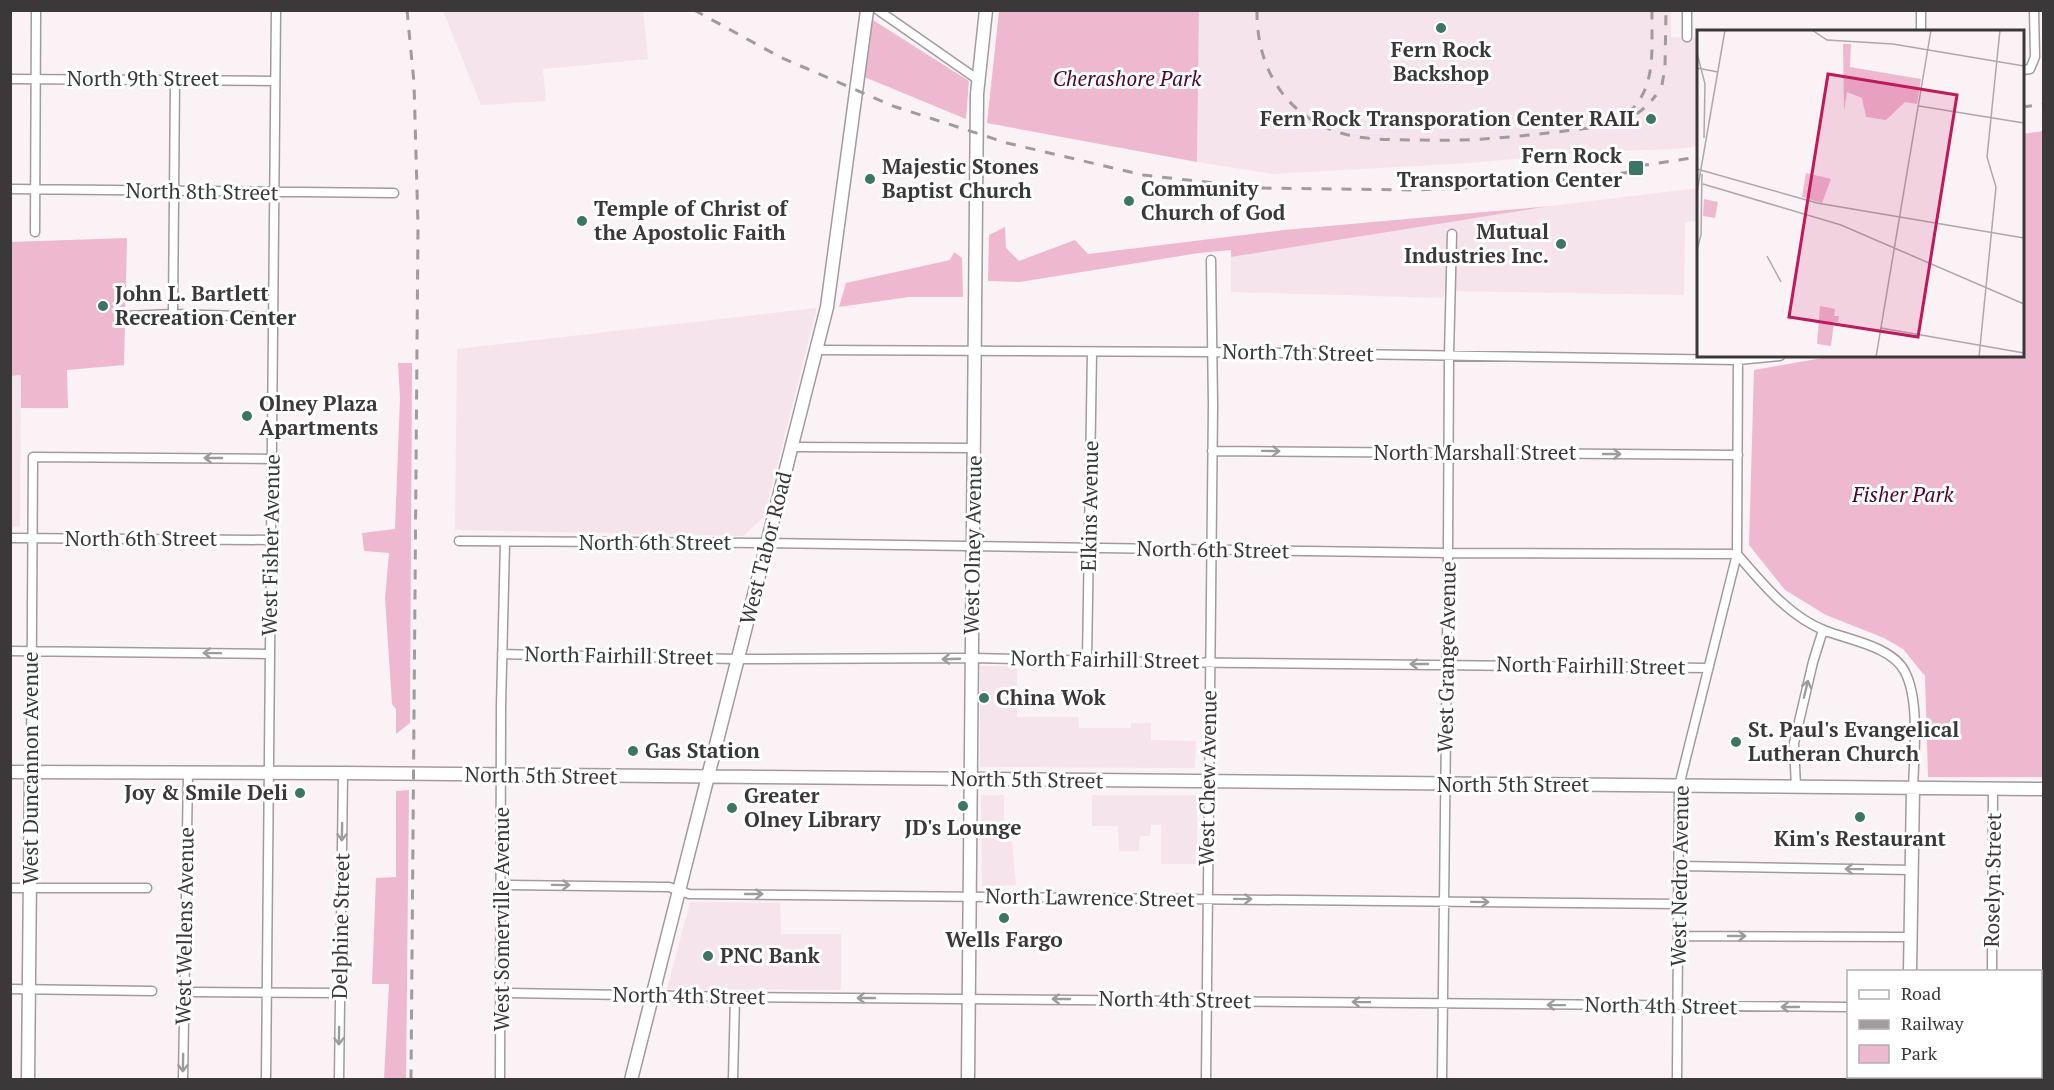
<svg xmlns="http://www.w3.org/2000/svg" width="2054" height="1090" viewBox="0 0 2054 1090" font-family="'PT Serif',serif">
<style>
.built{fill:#f5e4eb}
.green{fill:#eeb9cf}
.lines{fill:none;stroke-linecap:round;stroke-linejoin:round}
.street-casing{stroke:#a29a9d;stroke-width:11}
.secondary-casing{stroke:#a29a9d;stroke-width:15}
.street{stroke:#fff;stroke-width:8}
.secondary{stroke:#fff;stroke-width:12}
.rail{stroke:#a19b9d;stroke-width:3;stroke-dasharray:10 10;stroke-linecap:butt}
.oneway{stroke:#9d9c9c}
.poi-dot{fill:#397764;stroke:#fff;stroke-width:2}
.labels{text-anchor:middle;stroke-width:6;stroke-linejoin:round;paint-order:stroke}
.poi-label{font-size:21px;font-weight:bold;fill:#3b3839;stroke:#fff;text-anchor:start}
.street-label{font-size:21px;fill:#3b3839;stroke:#fff}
.park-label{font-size:21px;font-style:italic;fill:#4f0531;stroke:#fff}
.inset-road{fill:none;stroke:#aea8aa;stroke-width:1.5}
.view{fill:#c2185b;fill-opacity:0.15;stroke:#c2185b;stroke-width:3}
.inset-edge{fill:none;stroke:#3b3839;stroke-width:3}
</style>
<rect width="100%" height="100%" fill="#faf2f5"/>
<path class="built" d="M443 11H643L648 59 543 69 546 101 481 105Z
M1199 11H1671V37L1698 38V146L1678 149 1606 151 1469 163 1274 174 1197 162Z
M1698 188V221L1685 222 1684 295 1445 291 1443 298 1231 292V257L1551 206Z
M817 308 764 517 743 536 455 530 457 349Z
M21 375 20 526 11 527 10 376Z
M980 666H1017V717H1078L1079 728H1131V723H1151V740L1196 741 1195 768 980 767Z
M981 795H1004V839L1012 842 1016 885 982 887Z
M1092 795H1197V864H1161V825H1151L1150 836H1140L1139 851H1119L1118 826H1092Z
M690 902 780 903 781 934H841V990L667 989Z"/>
<path class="green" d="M999 11H1199L1197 162 987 123Z
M873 20 969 81 966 119 862 76Z
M2043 131V777H1928L1925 676 1903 649 1884 638 1826 615 1785 590 1749 545 1754 370 1834 356H2022L2023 134Z
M1551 206 1231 257V250L1199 253 1020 282 988 281 989 235 1005 227 1006 248 1019 261 1075 240 1088 254 1284 230Z
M127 238 124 365 67 370 68 408H21V375L11 376 10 242Z
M954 252 962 258 963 297H909L839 307 846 283 950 260Z
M398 363H412L410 723 396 734V709L392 704 385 598 389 553 364 551 362 533 395 529 400 398Z
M409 790 406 1079H384L389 984H372L376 878 396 877V791Z"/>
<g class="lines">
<g class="street-casing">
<path id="street" d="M878 10 977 79
M1921 32V10
M1687 37V10
M2022 70 2030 69 2035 57 2034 10
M10 79 275 81
M10 189 394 193
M35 232 36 10
M173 314 175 79
M125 316 173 314 273 317
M816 350 1213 352 1738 360 1780 356
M792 447 973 448
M1212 451 1738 455
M10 538 271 540
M459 541 765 543 1448 553 1737 554C1762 583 1789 617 1826 631 1850 640 1893 647 1905 672 1920 701 1914 756 1913 789
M10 651 270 654
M502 654 737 659 971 658 1149 662 1708 668
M1087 660 1092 352
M31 772 33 457 272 459
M1796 788 1794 743 1813 662 1823 630
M1680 866 1913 870
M502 885 669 887 689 894 1679 904
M10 888H147
M1679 936 1911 937
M1992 972 1993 788
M10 989 152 991
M195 992 340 993
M502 993 745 997 1848 1007
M2040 1009H2044
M183 1080 188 773
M266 1080 276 10
M339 1080 343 773
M500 1080 501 706 505 543
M733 1080 735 997
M1206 1080 1213 405 1211 260
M1442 1080 1448 553 1449 355 1452 234
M1677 1080 1679 786 1737 554 1738 356
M1991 1080V1076"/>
</g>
<g class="secondary-casing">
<path id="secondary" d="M10 772 343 773 2044 789
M1910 972 1913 789
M1910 1076V1080
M28 1080 31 772
M631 1080 827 307 867 10
M968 1080 977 94 986 10"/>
</g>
<use href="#street" class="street"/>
<use href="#secondary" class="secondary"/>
<path class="rail" d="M407 10 414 83 418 226 411 1080
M694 10 780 57 893 106 1007 143 1143 175 1259 188 1416 190 1502 186 1632 172
M1257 10C1256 75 1293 126 1358 137 1379 140 1401 140 1422 140 1486 142 1549 133 1612 125 1630 120 1645 110 1656 95
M1662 85 1665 67 1666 10
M2022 107 2044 104
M1628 113C1658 87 1651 47 1652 10
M1639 166 1698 157"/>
</g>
<defs><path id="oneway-shaft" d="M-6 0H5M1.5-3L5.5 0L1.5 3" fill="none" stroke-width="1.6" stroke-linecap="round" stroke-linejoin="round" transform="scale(1.5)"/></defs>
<g class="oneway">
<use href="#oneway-shaft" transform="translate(1271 451) rotate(1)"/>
<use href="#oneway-shaft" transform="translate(1612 454)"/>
<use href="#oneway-shaft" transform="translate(213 458) rotate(-180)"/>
<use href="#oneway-shaft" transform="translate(212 653) rotate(-179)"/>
<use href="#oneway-shaft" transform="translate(951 659) rotate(178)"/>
<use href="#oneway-shaft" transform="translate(1419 664) rotate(-180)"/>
<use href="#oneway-shaft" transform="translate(1806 689) rotate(-76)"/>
<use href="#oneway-shaft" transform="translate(342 832) rotate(91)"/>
<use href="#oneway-shaft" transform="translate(1854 869) rotate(-179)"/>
<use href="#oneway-shaft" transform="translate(561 885) rotate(1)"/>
<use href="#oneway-shaft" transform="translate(754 894)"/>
<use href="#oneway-shaft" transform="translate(1243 899) rotate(1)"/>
<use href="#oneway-shaft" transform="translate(1480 902) rotate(1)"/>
<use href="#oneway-shaft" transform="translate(1737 936)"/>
<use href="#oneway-shaft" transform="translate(866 998) rotate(-180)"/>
<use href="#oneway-shaft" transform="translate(1061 999) rotate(-180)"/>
<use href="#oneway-shaft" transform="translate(1361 1002) rotate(-179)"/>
<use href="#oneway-shaft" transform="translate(1556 1005) rotate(-179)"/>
<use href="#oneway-shaft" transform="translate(1790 1007) rotate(-180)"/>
<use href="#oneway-shaft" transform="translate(339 1036) rotate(91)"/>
<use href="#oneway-shaft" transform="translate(183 1063) rotate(91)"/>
</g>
<g class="poi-dot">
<circle cx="1441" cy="28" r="6"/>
<circle cx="1651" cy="119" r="6"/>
<rect x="1628" y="160" width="16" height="16" rx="3"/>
<circle cx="870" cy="179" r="6"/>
<circle cx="1129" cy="201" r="6"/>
<circle cx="582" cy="221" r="6"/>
<circle cx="1561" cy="244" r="6"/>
<circle cx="103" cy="306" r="6"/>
<circle cx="247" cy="416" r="6"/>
<circle cx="984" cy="698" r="6"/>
<circle cx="1736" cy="742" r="6"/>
<circle cx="633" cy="751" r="6"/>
<circle cx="300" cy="793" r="6"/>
<circle cx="963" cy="806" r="6"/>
<circle cx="732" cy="808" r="6"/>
<circle cx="1860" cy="817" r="6"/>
<circle cx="1004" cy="918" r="6"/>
<circle cx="708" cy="956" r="6"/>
</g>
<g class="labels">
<g class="poi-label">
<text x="1441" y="57" text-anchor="middle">Fern Rock<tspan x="1441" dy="24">Backshop</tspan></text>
<text x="1639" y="126" text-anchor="end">Fern Rock Transporation Center RAIL</text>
<text x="1622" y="163" text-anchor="end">Fern Rock<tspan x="1622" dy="24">Transportation Center</tspan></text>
<text x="882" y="174">Majestic Stones<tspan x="882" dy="24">Baptist Church</tspan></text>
<text x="1141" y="196">Community<tspan x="1141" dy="24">Church of God</tspan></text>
<text x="594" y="216">Temple of Christ of<tspan x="594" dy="24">the Apostolic Faith</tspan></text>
<text x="1549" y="239" text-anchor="end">Mutual<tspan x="1549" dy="24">Industries Inc.</tspan></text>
<text x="115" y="301">John L. Bartlett<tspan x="115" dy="24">Recreation Center</tspan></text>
<text x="259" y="411">Olney Plaza<tspan x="259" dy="24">Apartments</tspan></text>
<text x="996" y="705">China Wok</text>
<text x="1748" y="737">St. Paul's Evangelical<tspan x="1748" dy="24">Lutheran Church</tspan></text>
<text x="645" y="758">Gas Station</text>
<text x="288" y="800" text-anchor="end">Joy &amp; Smile Deli</text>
<text x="744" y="803">Greater<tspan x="744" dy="24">Olney Library</tspan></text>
<text x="963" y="835" text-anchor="middle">JD's Lounge</text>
<text x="1860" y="846" text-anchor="middle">Kim's Restaurant</text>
<text x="1004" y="947" text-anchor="middle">Wells Fargo</text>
<text x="720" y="963">PNC Bank</text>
</g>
<g class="street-label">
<text x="143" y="86">North 9th Street</text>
<text transform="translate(202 192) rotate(1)" y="7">North 8th Street</text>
<text transform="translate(1298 353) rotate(1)" y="7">North 7th Street</text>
<text x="1475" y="460">North Marshall Street</text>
<text transform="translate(1090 506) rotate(-89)" y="7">Elkins Avenue</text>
<text x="141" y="546">North 6th Street</text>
<text x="655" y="550">North 6th Street</text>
<text transform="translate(271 545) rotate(-89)" y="7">West Fisher Avenue</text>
<text transform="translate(973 545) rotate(-89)" y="7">West Olney Avenue</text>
<text transform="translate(766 548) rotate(-76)" y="7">West Tabor Road</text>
<text transform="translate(1213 550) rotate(1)" y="7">North 6th Street</text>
<text transform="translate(619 656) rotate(1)" y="7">North Fairhill Street</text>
<text transform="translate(1447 657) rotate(-89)" y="7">West Grange Avenue</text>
<text transform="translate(1105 660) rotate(1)" y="7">North Fairhill Street</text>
<text transform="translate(1591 666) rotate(1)" y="7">North Fairhill Street</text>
<text transform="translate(31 768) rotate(-90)" y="7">West Duncannon Avenue</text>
<text transform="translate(541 776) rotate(1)" y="7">North 5th Street</text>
<text transform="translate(1208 778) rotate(-89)" y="7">West Chew Avenue</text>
<text transform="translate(1027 780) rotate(1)" y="7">North 5th Street</text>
<text x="1513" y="792">North 5th Street</text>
<text transform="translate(1680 876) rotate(-89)" y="7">West Nedro Avenue</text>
<text transform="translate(1993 880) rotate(-89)" y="7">Roselyn Street</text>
<text transform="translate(1090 898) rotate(1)" y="7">North Lawrence Street</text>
<text transform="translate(502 919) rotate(-90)" y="7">West Somerville Avenue</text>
<text transform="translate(185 926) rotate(-89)" y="7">West Wellens Avenue</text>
<text transform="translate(341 926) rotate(-89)" y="7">Delphine Street</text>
<text transform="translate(689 996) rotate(1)" y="7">North 4th Street</text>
<text transform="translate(1175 1000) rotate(1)" y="7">North 4th Street</text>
<text transform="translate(1661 1006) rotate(1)" y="7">North 4th Street</text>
</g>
<g class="park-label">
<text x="1127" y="86">Cherashore Park</text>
<text x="1903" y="502">Fisher Park</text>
</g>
</g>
<g transform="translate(1697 30)">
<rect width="327" height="327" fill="#faf2f5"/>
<path d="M146 14H154L153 37 224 49 220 74 208 72 189 90 169 87 165 68 150 62 147 81ZM109 143 134 149 125 173 105 167ZM7 169 21 172 18 188 6 186ZM123 276 138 279 137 286H142L141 292H137L134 316 120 314Z" fill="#eeb9cf"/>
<path class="inset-road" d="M115 0 130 10 196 14 327 36M0 23 8 54 7 108M0 38 21 42M222 76 327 93M0 139 120 173 327 208M6 154 144 195 327 274M0 162 28 0M0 220 4 205 5 144M70 226 84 252M184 298 327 323M179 327 234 0M282 327 299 157 290 127 303 0"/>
<path class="view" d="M131 44 260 65 221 307 92 287Z"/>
<rect width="327" height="327" class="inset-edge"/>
</g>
<rect width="2054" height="1090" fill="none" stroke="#3b3839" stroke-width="24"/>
<rect x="1847" y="970" width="195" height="108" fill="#ffffff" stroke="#b1afb0" stroke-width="1.5"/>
<rect x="1859" y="990" width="30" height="9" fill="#ffffff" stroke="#b1afb0" stroke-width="1.5"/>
<text x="1901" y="1000" font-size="18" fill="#3b3839">Road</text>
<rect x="1859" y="1020" width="30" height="9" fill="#a19b9d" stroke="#b1afb0" stroke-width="1.5"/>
<text x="1901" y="1030" font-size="18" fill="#3b3839">Railway</text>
<rect x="1859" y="1045" width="30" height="18" fill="#eeb9cf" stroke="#b1afb0" stroke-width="1.5"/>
<text x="1901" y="1060" font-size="18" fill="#3b3839">Park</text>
</svg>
